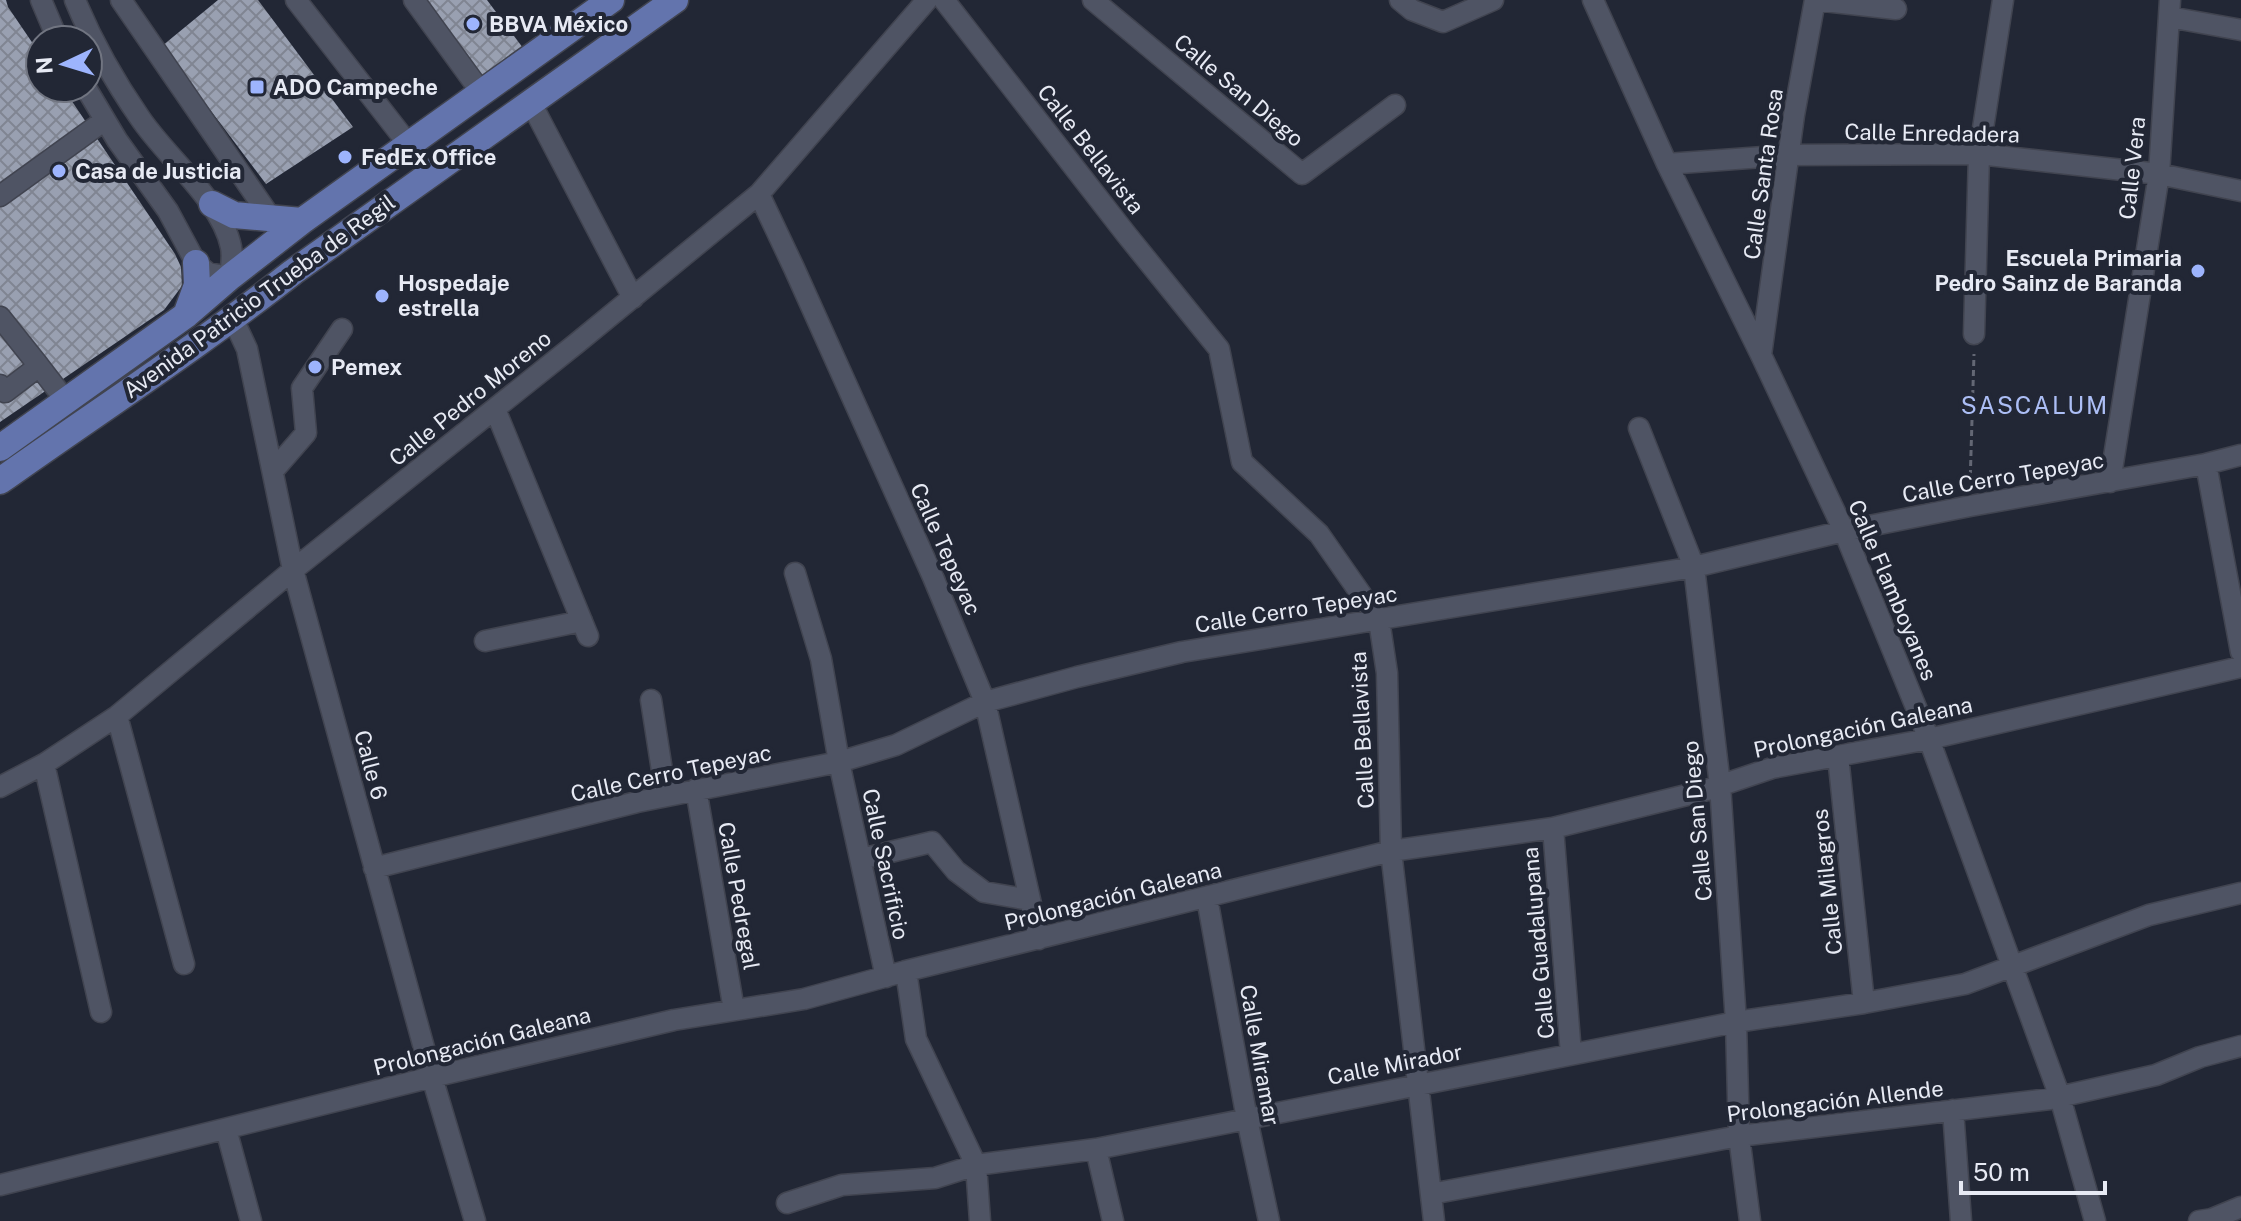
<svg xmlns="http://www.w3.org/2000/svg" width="2241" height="1221" viewBox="0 0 2241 1221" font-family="'Public Sans',sans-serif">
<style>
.building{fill:url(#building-cross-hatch)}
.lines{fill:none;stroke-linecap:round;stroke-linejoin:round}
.minor-casing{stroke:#414450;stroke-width:23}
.major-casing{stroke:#414450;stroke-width:29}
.path{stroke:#636774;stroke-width:3;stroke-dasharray:6 4;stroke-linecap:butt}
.minor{stroke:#4f5464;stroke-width:20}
.major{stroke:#6374ad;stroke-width:26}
.poi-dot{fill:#9db4fd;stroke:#222735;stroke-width:3}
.labels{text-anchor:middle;stroke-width:8;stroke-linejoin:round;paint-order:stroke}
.poi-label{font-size:22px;font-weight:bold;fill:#e7eaf4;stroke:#222735;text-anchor:start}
.street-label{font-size:22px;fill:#e7eaf4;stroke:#222735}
.neighbourhood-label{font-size:24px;letter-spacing:2px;fill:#acbef5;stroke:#222735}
</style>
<defs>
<pattern id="building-cross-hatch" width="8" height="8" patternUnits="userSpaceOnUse" patternTransform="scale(2)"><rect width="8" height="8" fill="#99a0b1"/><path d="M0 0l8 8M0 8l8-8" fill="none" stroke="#808592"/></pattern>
</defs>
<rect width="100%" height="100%" fill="#222735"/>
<path class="building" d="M0 0H6L8 7 40 54V88H63L175 254 181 267 182 286 164 310 0 422Z
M218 0H258L353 127 266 184 162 46Z
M423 0H487L523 48 480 79Z"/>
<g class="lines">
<g class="minor-casing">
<path id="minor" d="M41 0 58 40
M75 0C92 41 115 82 140 118 166 157 222 201 231 247 233 257 231 267 230 277L208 273 196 263 168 211 117 140 86 88
M121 0 271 218
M296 0 409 145
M414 0 481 92
M944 0 1126 234 1219 349 1242 462 1319 534 1379 620 1387 673 1391 851 1434 1221
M1093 0 1302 174 1395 105
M1400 0 1412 10 1443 22 1493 0
M1593 0 1667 164 1761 355 1844 531 1929 739 2060 1097 2095 1221
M1815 0 1896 9
M2169 17 2241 30
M531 103 633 298
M1667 164 1789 155 1979 154 2159 174 2241 191
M759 194 794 268 933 577 985 702 1039 939
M0 196 105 120
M0 317 39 366 5 392 0 385
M233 319 247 349 293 570 432 1077 475 1221
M1974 334 1979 154 2003 0
M1761 355 1794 115 1815 0
M39 366 66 401
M495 409 588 636
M1639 428 1694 567 1720 785 1736 1022 1739 1136 1750 1221
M2206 464 2241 652
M273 471 306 433 302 388 342 329
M2110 482 2159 174 2170 0
M795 573 821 659 839 762 886 977
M485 641 582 621
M651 700 666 796
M117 716 184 964
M1838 756 1864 1003
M44 764 101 1012
M0 787 44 764 117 716 293 570 577 343 759 194 927 0
M696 789 734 1010
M1553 828 1571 1054
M861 859 932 842 956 871 984 892 1030 900
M374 868 637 802 839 762 896 745 985 702 1077 677 1182 652 1694 567 1844 531 1970 506 2206 464 2241 455
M1207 898 1247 1119 1269 1221
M906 971 916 1039 976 1165 980 1221
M1953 1110 1961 1221
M226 1129 251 1221
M1096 1149 1113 1221
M0 1185 432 1077 674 1020 804 999 906 971 1391 851 1553 828 1707 790 1772 768 1929 739 2241 667
M1431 1194 1739 1136 2050 1099 2156 1075 2200 1057 2241 1046
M787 1203 842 1185 935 1178 976 1165 1096 1149 1736 1022 1864 1003 1965 984 2149 915 2241 893
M2199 1221 2212 1219 2241 1207"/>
</g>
<g class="major-casing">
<path id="major" d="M212 204 234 215 302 221
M186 315 197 285 196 263
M0 448 186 315 230 277 302 221 611 0
M0 481C97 412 199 346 293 272L675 0"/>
</g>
<path class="path" d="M1970 486 1974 354"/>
<use href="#minor" class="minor"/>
<use href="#major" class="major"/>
</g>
<g class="poi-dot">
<circle cx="473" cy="24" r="8"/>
<rect x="249" y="79" width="16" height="16" rx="4"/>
<circle cx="345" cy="157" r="8"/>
<circle cx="59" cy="171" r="8"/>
<circle cx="2198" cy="271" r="8"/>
<circle cx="382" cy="296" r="8"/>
<circle cx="315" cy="367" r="8"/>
</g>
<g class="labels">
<g class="poi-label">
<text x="489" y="32">BBVA México</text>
<text x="273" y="95">ADO Campeche</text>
<text x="361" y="165">FedEx Office</text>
<text x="75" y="179">Casa de Justicia</text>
<text x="2182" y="266" text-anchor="end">Escuela Primaria<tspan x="2182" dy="25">Pedro Sainz de Baranda</tspan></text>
<text x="398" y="291">Hospedaje<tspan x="398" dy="25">estrella</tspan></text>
<text x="331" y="375">Pemex</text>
</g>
<g class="street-label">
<text transform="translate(1239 90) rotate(40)" y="8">Calle San Diego</text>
<text transform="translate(1932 133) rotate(1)" y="8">Calle Enredadera</text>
<text transform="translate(1091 149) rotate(52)" y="8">Calle Bellavista</text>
<text transform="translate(2132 168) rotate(-84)" y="8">Calle Vera</text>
<text transform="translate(1763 174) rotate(-82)" y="8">Calle Santa Rosa</text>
<text transform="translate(259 296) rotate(-36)" y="8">Avenida Patricio Trueba de Regil</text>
<text transform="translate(470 398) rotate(-39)" y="8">Calle Pedro Moreno</text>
<text transform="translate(2003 477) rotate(-10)" y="8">Calle Cerro Tepeyac</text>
<text transform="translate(946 549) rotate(66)" y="8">Calle Tepeyac</text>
<text transform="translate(1893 590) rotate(67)" y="8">Calle Flamboyanes</text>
<text transform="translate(1296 609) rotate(-9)" y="8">Calle Cerro Tepeyac</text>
<text transform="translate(1863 727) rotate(-12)" y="8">Prolongación Galeana</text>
<text transform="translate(1362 730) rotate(-93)" y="8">Calle Bellavista</text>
<text transform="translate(371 765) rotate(75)" y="8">Calle 6</text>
<text transform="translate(671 773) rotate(-12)" y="8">Calle Cerro Tepeyac</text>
<text transform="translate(1697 821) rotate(-95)" y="8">Calle San Diego</text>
<text transform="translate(886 864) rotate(78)" y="8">Calle Sacrificio</text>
<text transform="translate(1827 882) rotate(-96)" y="8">Calle Milagros</text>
<text transform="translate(739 896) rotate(80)" y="8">Calle Pedregal</text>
<text transform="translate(1113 896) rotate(-14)" y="8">Prolongación Galeana</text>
<text transform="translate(1538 943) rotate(-95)" y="8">Calle Guadalupana</text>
<text transform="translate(482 1041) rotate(-14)" y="8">Prolongación Galeana</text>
<text transform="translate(1260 1055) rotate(80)" y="8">Calle Miramar</text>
<text transform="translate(1395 1064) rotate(-11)" y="8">Calle Mirador</text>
<text transform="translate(1835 1101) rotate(-7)" y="8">Prolongación Allende</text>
</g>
<g class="neighbourhood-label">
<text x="2035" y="414">SASCALUM</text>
</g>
</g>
<g transform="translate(64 64) rotate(266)"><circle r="38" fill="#222735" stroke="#717581" stroke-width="2"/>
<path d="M0-6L14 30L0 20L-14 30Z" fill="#9db4fd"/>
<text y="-12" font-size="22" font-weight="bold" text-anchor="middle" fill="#e7eaf4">N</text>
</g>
<path d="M1961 1181v12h144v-12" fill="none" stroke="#e7eaf4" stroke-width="4"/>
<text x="1973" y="1181" font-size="24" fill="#e7eaf4" stroke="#222735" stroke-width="6" paint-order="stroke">50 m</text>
</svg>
